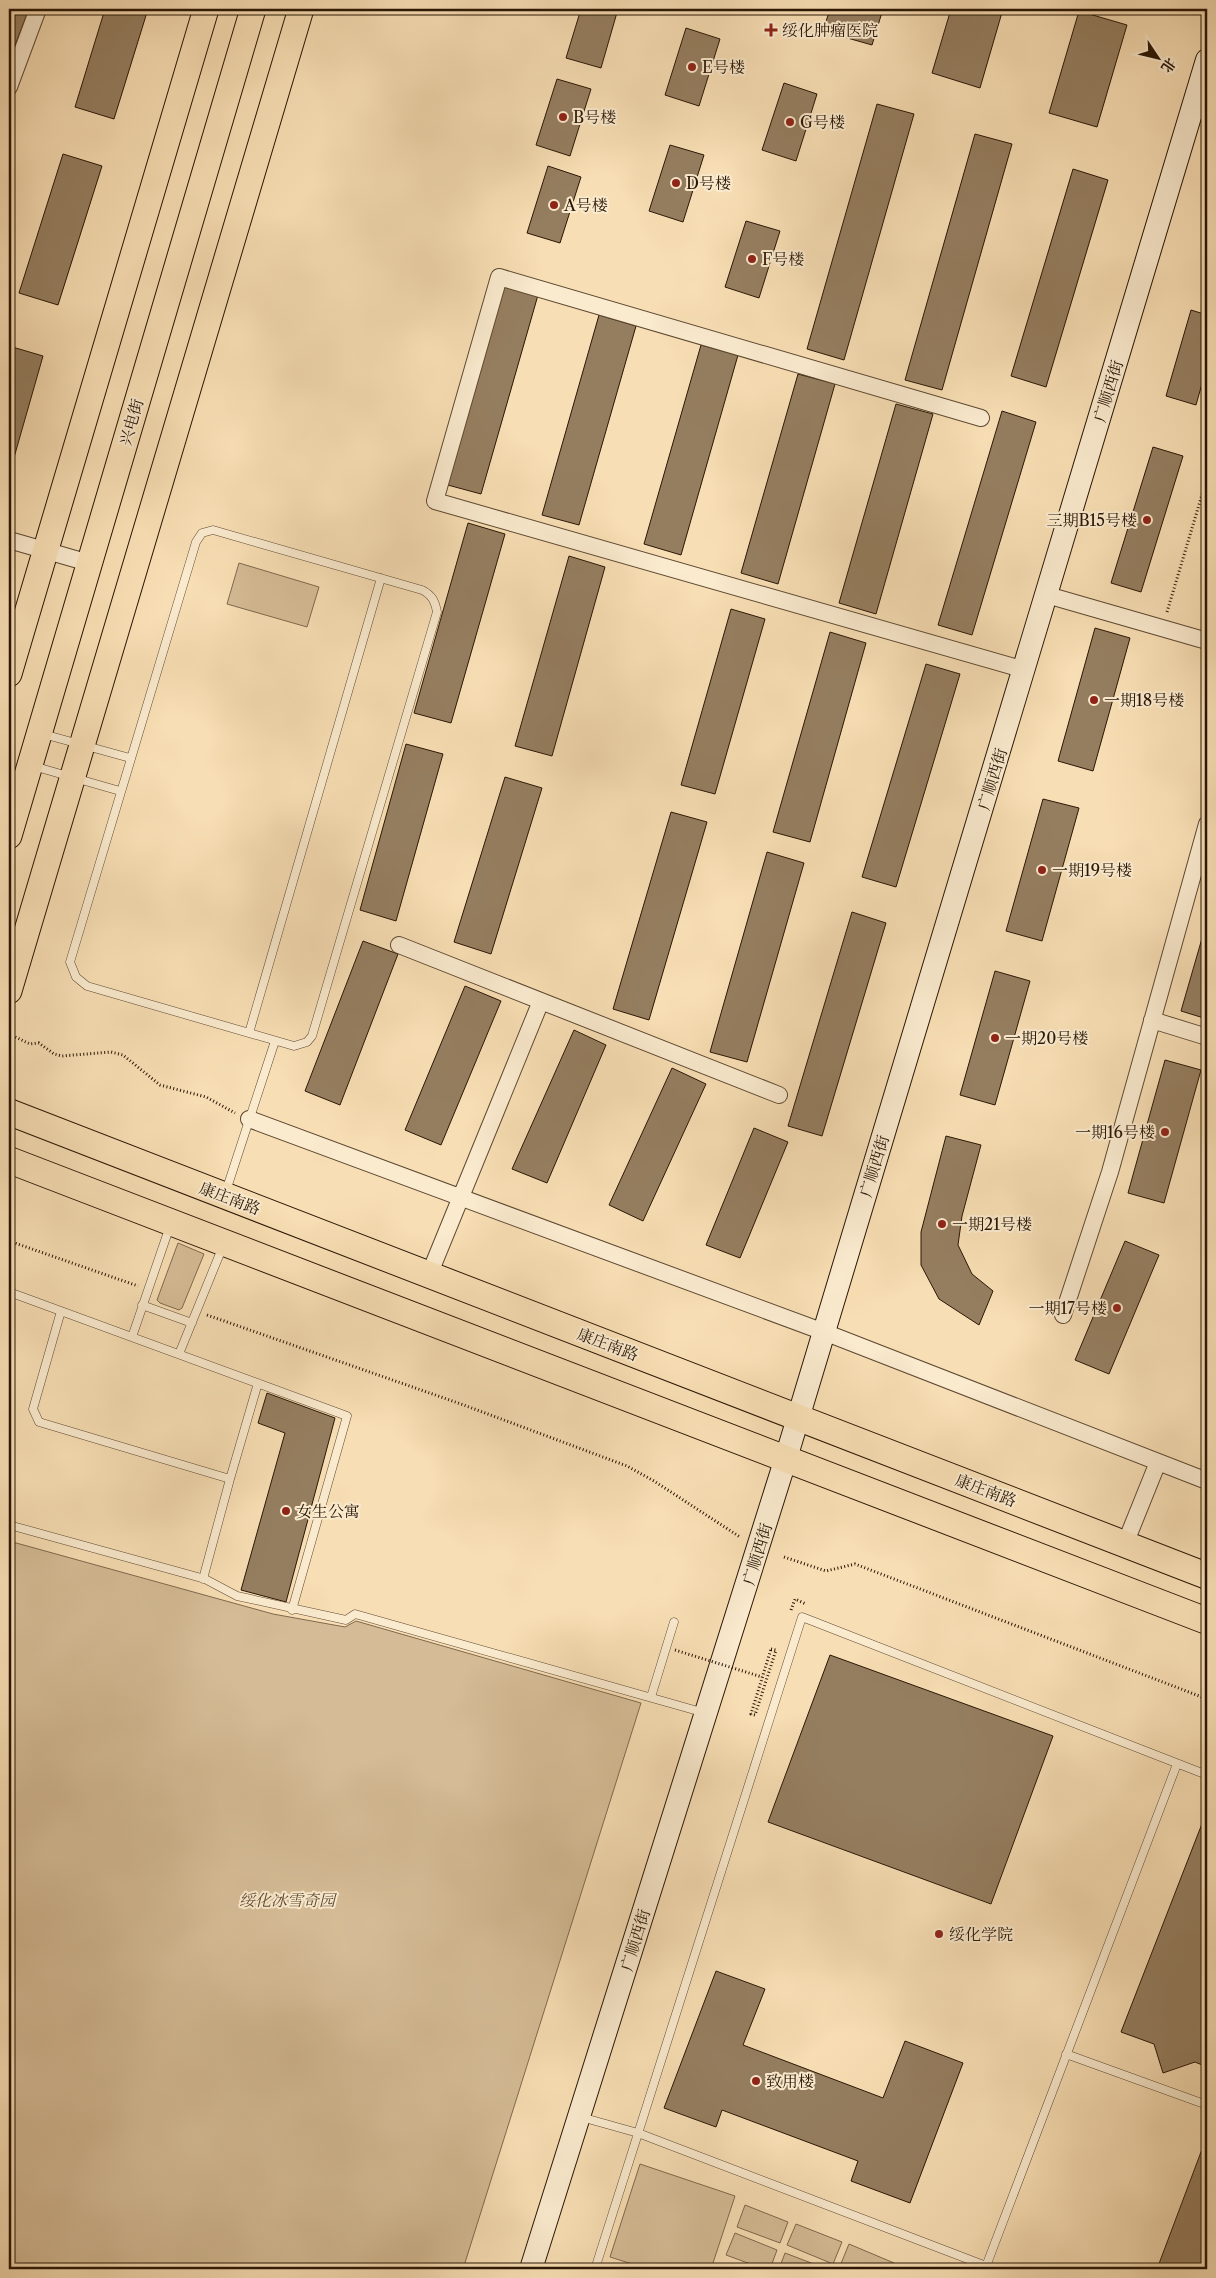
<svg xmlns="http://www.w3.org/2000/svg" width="1216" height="2278" viewBox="0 0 1216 2278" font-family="'Libre Caslon Text','Noto Serif SC',serif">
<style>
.green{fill:#d5bc96;stroke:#7f694e}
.building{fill:#957e60;stroke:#291605}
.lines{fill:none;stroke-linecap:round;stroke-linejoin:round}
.service-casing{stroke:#5d4831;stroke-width:9}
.minor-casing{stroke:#5d4831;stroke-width:18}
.secondary-casing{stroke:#291605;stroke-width:24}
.primary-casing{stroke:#291605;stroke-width:27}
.trunk-casing{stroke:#291605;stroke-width:28}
.path{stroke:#291605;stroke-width:3;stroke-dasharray:1 2.5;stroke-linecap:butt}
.service{stroke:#faeace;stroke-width:8}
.minor{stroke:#faeace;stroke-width:16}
.secondary{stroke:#faeace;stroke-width:22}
.primary{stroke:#f8deb4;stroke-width:25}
.trunk{stroke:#f8deb4;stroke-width:26}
.path-bridge{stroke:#291605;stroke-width:3;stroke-dasharray:1 2.5;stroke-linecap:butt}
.poi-dot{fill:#8f2418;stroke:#faeace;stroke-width:2}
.labels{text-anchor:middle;stroke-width:4;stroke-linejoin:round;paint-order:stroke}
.poi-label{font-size:16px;fill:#291605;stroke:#faeace;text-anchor:start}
.street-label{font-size:16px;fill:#291605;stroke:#faeace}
.park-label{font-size:16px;font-style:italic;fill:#5d4830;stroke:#faeace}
</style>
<rect width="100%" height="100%" fill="#f8deb4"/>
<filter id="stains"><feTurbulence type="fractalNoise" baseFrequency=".004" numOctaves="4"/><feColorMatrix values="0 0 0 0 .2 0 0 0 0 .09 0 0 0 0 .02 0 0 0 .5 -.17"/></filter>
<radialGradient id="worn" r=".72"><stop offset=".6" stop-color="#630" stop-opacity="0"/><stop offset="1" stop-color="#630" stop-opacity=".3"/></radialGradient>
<path class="green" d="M239 563 319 587 307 627 227 604Z
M178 1243 204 1254 182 1308 179 1310 160 1303 157 1300Z
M9 1541 273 1614 345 1627 356 1621 641 1703 463 2269H9Z
M640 2164 735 2196 711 2269H648L610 2257Z
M745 2205 788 2222 780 2243 737 2227Z
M796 2224 842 2242 833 2264 787 2245Z
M735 2233 777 2250 770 2269H764L726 2255Z
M849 2244 894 2263 892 2269H848L840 2266Z
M785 2253 827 2269H779Z"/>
<path class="building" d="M9 9H29L9 61Z
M105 9H148L114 119 75 107Z
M581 9H618L601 68 566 58Z
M830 9H883L872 45 823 31Z
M951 9H1003L980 88 932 73Z
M1079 11 1127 25 1097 127 1049 113Z
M686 28 720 39 699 106 665 95Z
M557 79 591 89 570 156 536 145Z
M784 83 817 94 796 161 762 150Z
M877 104 914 114 844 360 807 349Z
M975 134 1012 144 942 390 905 380Z
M670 145 704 155 683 222 649 211Z
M63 154 102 166 58 305 19 293Z
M548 166 581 177 560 243 527 233Z
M1073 169 1108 180 1046 387 1011 376Z
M746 221 780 231 759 298 725 287Z
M501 284 538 295 481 494 444 484Z
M1191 310 1207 315V366L1196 405 1166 396Z
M599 315 636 326 579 525 542 515Z
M701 345 738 355 681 555 644 544Z
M9 346 43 356 9 475Z
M798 374 835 384 778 584 741 573Z
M896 404 933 414 876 614 839 603Z
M1002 411 1036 422 972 635 938 625Z
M1153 447 1183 456 1141 592 1111 583Z
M468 523 505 534 451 723 414 713Z
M569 556 605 567 552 756 515 746Z
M731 609 765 619 715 794 681 785Z
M1095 628 1130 638 1093 771 1058 761Z
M830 632 866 643 810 842 773 832Z
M926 664 960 674 896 887 862 877Z
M406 744 443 754 396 921 360 910Z
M505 777 542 788 491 954 454 942Z
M1043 799 1079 808 1042 941 1006 931Z
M671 812 707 822 649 1020 613 1009Z
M767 852 804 863 747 1062 710 1052Z
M852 912 886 923 822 1136 788 1126Z
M1207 921V1019L1181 1011Z
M363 941 398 954 340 1105 305 1091Z
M995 971 1030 981 995 1105 960 1095Z
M465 986 501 1001 441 1145 405 1130Z
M574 1030 606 1045 547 1183 512 1169Z
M1165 1060 1201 1070 1164 1203 1128 1193Z
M672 1068 706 1084 643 1221 609 1205Z
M754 1128 788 1142 740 1258 706 1245Z
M946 1136 981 1145 962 1216 958 1245 972 1274 993 1291 979 1325 939 1299 921 1265V1232Z
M1125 1241 1159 1255 1109 1374 1075 1360Z
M267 1393 335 1418 286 1602 241 1590 285 1433 258 1423Z
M830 1655 1053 1736 991 1904 768 1822Z
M1205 1816 1207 1817V2067L1195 2062 1163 2073 1154 2044 1121 2032Z
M716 1971 765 1989 743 2045 883 2098 905 2041 963 2063 910 2203 851 2181 858 2161 722 2110 716 2127 664 2108Z
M1207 2136V2269H1157Z"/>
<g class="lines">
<g class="service-casing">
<path id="service" d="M213 530 422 590C432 595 435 601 437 612L312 1036 307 1042 294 1046 87 986 76 977 70 962 196 542 202 533Z
M43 734 130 758
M33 766 120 791
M249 1033 381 578
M226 1191 275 1041
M9 1292 347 1416 292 1610
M142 1305 192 1323
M61 1311 33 1409 39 1422 230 1479 203 1579
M132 1337 170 1226
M179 1354 223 1246
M230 1479 258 1383
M9 1525 205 1579 237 1596 346 1620 355 1614 705 1713
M651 1697 674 1622
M1066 2054 1207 2105
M581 2117 638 2133 994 2269
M595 2269 802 1617 1207 1775
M985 2269 1177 1764"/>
</g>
<g class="minor-casing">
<path id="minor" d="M9 87 38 9
M981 418 499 277 435 501 1025 670
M9 540 89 563
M1047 595 1207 641
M399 945 779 1095
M1152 1020 1207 1037
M249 1119 824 1332 1207 1481
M429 1275 541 1001
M1063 1315 1110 1172 1207 824
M1125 1544 1158 1462"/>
</g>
<g class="secondary-casing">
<path id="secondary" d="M531 2269 786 1458 1207 60"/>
</g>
<g class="primary-casing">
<path id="primary" d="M9 674 206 9
M9 836 253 9
M9 991 301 9"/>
</g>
<g class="trunk-casing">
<path id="trunk" d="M9 1112 1207 1576
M9 1160 1207 1621"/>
</g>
<path class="path" d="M1167 612 1207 478
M9 1034 30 1044 39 1043 54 1054 62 1056 111 1052 123 1055 160 1085 206 1097 235 1113
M9 1241 138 1286
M207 1315 461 1404 627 1466 654 1481 740 1537
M784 1557 826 1571 855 1564 1207 1699
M791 1610 795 1599 806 1604
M771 1649 776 1650 755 1715 751 1714Z"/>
<use href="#service" class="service"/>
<use href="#minor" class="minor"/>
<use href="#secondary" class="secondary"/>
<use href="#primary" class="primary"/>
<use href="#trunk" class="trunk"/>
<path class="path-bridge" d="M675 1650 762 1677"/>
</g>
<g class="poi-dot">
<path d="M768.5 22.5h5v5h5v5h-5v5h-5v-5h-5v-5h5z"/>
<circle cx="692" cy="67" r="5"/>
<circle cx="563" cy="117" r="5"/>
<circle cx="790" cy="122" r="5"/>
<circle cx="676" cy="183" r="5"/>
<circle cx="554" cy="205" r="5"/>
<circle cx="752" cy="259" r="5"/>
<circle cx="1147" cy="520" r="5"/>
<circle cx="1094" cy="700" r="5"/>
<circle cx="1042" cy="870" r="5"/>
<circle cx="995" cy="1038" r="5"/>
<circle cx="1165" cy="1132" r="5"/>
<circle cx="942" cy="1224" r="5"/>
<circle cx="1117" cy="1308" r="5"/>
<circle cx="286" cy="1511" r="5"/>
<circle cx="939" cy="1934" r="5"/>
<circle cx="756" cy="2081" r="5"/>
</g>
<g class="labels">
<g class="poi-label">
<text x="782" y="36">绥化肿瘤医院</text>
<text x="702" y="73">E号楼</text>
<text x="573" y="123">B号楼</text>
<text x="800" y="128">G号楼</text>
<text x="686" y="189">D号楼</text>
<text x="564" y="211">A号楼</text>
<text x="762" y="265">F号楼</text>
<text x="1137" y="526" text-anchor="end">三期B15号楼</text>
<text x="1104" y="706">一期18号楼</text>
<text x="1052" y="876">一期19号楼</text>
<text x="1005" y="1044">一期20号楼</text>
<text x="1155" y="1138" text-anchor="end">一期16号楼</text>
<text x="952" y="1230">一期21号楼</text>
<text x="1107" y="1314" text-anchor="end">一期17号楼</text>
<text x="296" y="1517">女生公寓</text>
<text x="949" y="1940">绥化学院</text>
<text x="766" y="2087">致用楼</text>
</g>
<g class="street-label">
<text transform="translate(1108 391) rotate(-73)" y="6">广顺西街</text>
<text transform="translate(131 422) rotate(-74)" y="6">兴电街</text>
<text transform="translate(992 779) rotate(-73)" y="6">广顺西街</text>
<text transform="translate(874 1166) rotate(-73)" y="6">广顺西街</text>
<text transform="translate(230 1198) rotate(21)" y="6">康庄南路</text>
<text transform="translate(608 1344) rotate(21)" y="6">康庄南路</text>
<text transform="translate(986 1490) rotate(21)" y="6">康庄南路</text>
<text transform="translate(757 1554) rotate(-73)" y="6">广顺西街</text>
<text transform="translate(635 1940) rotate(-73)" y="6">广顺西街</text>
</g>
<g class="park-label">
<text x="287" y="1906">绥化冰雪奇园</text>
</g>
</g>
<rect width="1216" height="2278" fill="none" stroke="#f8deb4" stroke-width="30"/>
<rect x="10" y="10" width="1196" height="2258" fill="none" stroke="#291605" stroke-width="2.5"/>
<rect x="15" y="15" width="1186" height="2248" fill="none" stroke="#291605"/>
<g transform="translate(1158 58) rotate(125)" stroke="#faeace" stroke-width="4" paint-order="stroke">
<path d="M0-4L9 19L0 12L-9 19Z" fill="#291605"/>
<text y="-8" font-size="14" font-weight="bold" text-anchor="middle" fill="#291605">北</text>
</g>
<rect width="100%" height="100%" filter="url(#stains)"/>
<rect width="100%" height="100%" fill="url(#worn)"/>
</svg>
